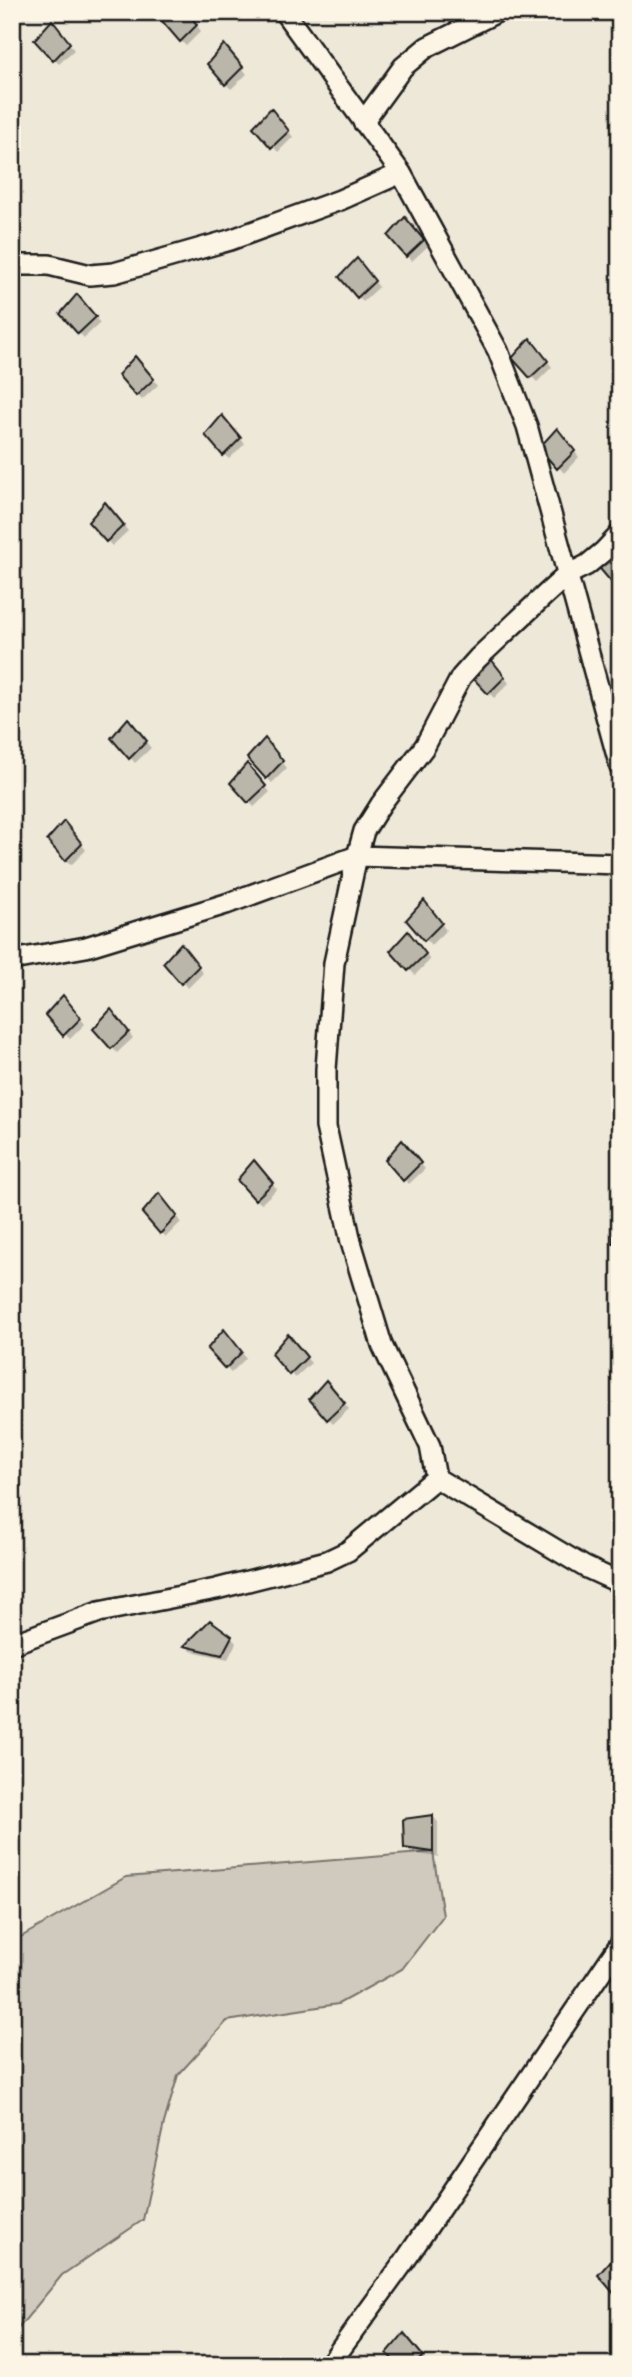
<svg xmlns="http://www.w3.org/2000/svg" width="632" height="2377" viewBox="0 0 632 2377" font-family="'Patrick Hand',sans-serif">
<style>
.green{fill:#cfcabd;stroke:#76736c;stroke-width:2}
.shadow{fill:#0003}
.building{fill:#bab6aa;stroke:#1c1c1c;stroke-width:2}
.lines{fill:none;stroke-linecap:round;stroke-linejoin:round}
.minor-casing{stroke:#1c1c1c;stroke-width:24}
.minor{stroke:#fcf5e5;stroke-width:19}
</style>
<rect width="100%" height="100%" fill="#eee8d9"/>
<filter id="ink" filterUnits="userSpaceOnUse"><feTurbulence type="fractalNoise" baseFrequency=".0143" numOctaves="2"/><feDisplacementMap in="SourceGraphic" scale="14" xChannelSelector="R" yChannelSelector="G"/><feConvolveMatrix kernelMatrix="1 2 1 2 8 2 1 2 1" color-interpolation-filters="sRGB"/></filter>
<g filter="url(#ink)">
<path class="green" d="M433 1852 443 1916 402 1969 338 2004 227 2021 178 2075 164 2123 143 2220 62 2275 12 2336V1942L126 1877Z"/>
<path class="shadow" d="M187 12 201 31 186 46 181 41Z
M57 28 74 50 59 64 54 59Z
M229 52 247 74 231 89 226 84Z
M276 115 293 137 278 152 256 127Z
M410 224 428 246 412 261 407 256Z
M362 265 379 287 363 302 341 277Z
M82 301 100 323 84 338 62 314Z
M535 345 552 367 537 382 514 358Z
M141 363 158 385 142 400 120 375Z
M228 423 245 444 229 459 224 454Z
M562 436 579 457 564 473 542 448Z
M111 510 128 531 112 546 90 522Z
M620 554 619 588 597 563Z
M492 661 509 683 494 698 489 693Z
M133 726 151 748 135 763 130 757Z
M270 746 287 768 272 783 267 778Z
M252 770 270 792 254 807 232 783Z
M69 828 86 850 71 865 66 860Z
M429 908 446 930 431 945 409 920Z
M413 938 430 960 415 975 392 951Z
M186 951 203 973 188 988 165 963Z
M68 1003 85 1024 70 1039 48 1015Z
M116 1016 133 1038 117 1053 95 1029Z
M407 1148 425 1169 409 1184 404 1179Z
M259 1167 277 1189 261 1204 239 1180Z
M164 1201 181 1222 166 1237 161 1232Z
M229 1336 246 1358 231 1373 226 1368Z
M293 1342 311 1363 295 1378 290 1373Z
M331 1387 349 1409 333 1424 311 1399Z
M231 1637 236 1643 228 1659 191 1651 186 1646Z
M433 1816 438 1822V1857L411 1853 406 1848Z
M409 2340 427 2362 424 2365H400Z"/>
<path class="building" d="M170 12H188L197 25 180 42 162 21Z
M52 20 70 43 53 61 34 40Z
M224 44 243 67 225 85 207 64Z
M271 108 289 131 271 148 253 127Z
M405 217 424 240 406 257 388 236Z
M357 258 375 281 357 298 339 277Z
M77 294 96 317 78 334 60 314Z
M530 338 548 361 530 378 512 358Z
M135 356 154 379 136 396 118 375Z
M222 415 241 438 223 456 205 435Z
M557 428 575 451 557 469 539 448Z
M105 502 124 525 106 542 88 522Z
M613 544 620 553V578L613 584 595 563Z
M487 654 505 677 488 694 469 674Z
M128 718 147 741 129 759 111 738Z
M265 738 283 761 266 779 247 758Z
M247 763 266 786 248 803 230 783Z
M64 821 82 844 65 861 47 840Z
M424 900 442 923 424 941 406 920Z
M408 931 426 954 408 971 390 951Z
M181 943 199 966 181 984 163 963Z
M63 995 81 1018 63 1036 45 1015Z
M111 1009 129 1032 111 1049 93 1029Z
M402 1140 421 1163 403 1181 385 1160Z
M254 1160 273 1183 255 1200 237 1180Z
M159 1193 177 1216 160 1234 142 1213Z
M613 1211H620V1244H613Z
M224 1329 242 1352 225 1369 207 1349Z
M288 1334 307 1357 289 1375 271 1354Z
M326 1380 345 1403 327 1420 309 1399Z
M210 1620 232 1636 222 1655 184 1646Z
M433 1815V1852L404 1848 403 1819Z
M615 2256 620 2261V2292L616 2296 598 2275Z
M404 2333 423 2356 414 2365H397L387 2353Z"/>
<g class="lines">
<g class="minor-casing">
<path id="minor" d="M284 12 401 173 498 351 527 426 620 767
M363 122 403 67 427 47 497 12
M12 265H49L90 275 114 273 230 240 340 200 401 173
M620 534 604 551 587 565 567 575 546 594 478 658 461 677 425 746 381 804 364 831 357 856 334 963 326 1069V1127L351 1242 382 1345 430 1446 436 1478 585 1567 620 1583
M12 960 86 947 226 904 357 856 620 864
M12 1644 99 1612 216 1589 327 1561 348 1551 436 1478
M329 2365 404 2262 620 1944"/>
</g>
<use href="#minor" class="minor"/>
</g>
</g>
<rect width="632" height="2377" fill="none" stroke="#fcf5e5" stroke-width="42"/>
<rect x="21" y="21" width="590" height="2335" fill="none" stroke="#1c1c1c" stroke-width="2.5" filter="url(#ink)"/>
</svg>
